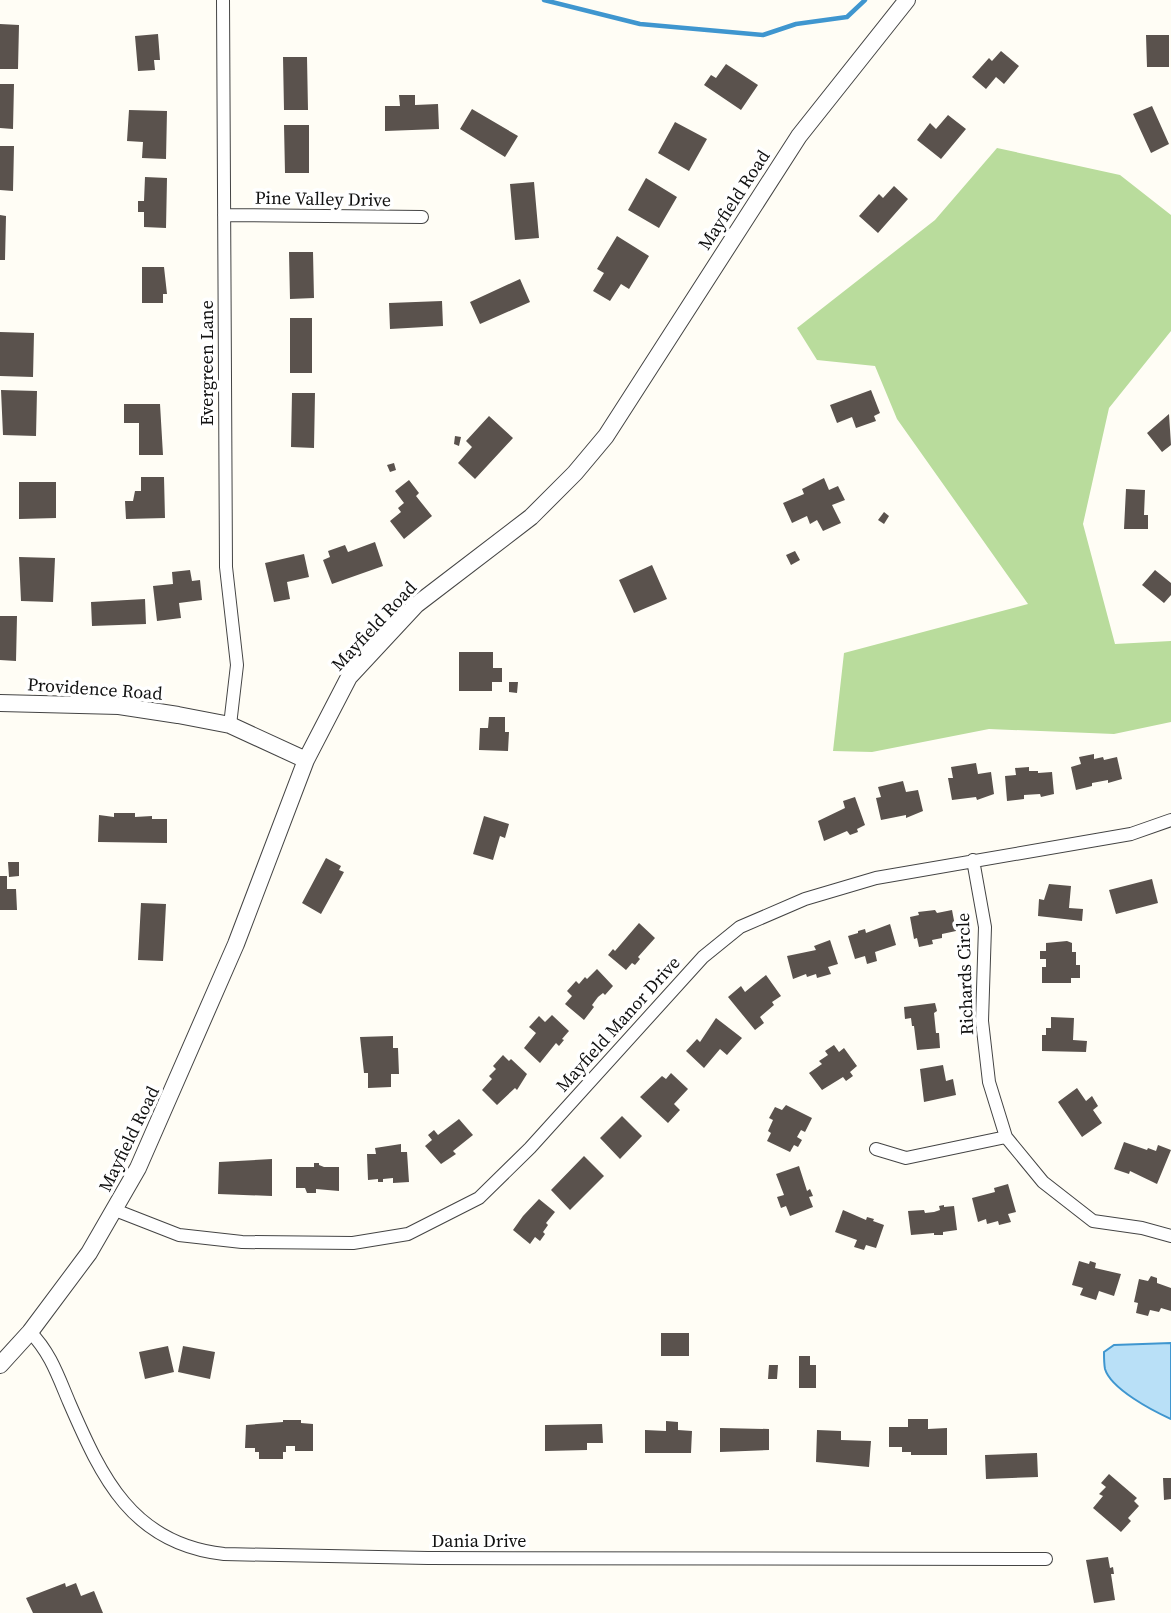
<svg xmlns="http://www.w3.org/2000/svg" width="1171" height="1613" viewBox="0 0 1171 1613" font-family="'Source Serif 4',serif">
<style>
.forest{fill:#b9dc9c}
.water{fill:#b9e0f7;stroke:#3f96cf;stroke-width:2}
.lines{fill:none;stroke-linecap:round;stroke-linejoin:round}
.stream{stroke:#3f96cf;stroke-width:4.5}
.building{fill:#5a524d}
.minor-casing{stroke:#444;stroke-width:14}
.tertiary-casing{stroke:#444;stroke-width:18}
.minor{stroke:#fff;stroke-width:12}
.tertiary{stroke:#fff;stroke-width:16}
.labels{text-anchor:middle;stroke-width:7;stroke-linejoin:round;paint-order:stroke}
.street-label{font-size:18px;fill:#111;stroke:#fff}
</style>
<rect width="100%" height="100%" fill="#fffdf5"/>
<path class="forest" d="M997 148 1120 175 1171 215V331L1109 408 1083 524 1115 644 1171 641V722L1114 734 989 729 872 752 833 751 844 653 1028 604 897 419 875 366 817 360 797 328 935 220Z"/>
<path class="water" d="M1171 1343V1419C1153 1411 1111 1389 1105 1369 1104 1364 1104 1357 1104 1352L1114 1345Z"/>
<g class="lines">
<path class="stream" d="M544 0 640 24 763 35 796 24 847 17 865 0"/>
</g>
<path class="building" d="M0 24 19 25 18 69H0Z
M158 34 160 60H154L155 70 138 71 135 36Z
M1146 35H1169V67H1147Z
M1001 51 1019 66 1004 84 996 77 986 89 972 77 989 58 992 61Z
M283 57H307L308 110H284Z
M726 64 758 85 741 110 704 85 711 75 716 78Z
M0 84H14L13 129 0 128Z
M399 95H415V105L438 104 439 129 385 131V106H400Z
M1152 106 1169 144 1151 153 1133 114Z
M472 109 518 136 505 157 460 129Z
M129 110 167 111 166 159 142 158 143 142 127 141Z
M948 115 966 129 941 159 917 140 930 123 936 129Z
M675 122 707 139 689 171 658 153Z
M284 125H309V173H285Z
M0 146H14L13 191 0 190Z
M145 177 167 178 166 228 144 227V212H138V201H144Z
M646 178 677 197 659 228 628 210Z
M534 182 539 238 515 240 510 184Z
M894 186 908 199 878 233 859 216 879 194 883 198Z
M0 215 6 216 5 260H0Z
M617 236 649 256 629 289 621 284 610 301 593 291 604 273 597 269Z
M289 252H313L314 298 290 299Z
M142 267H164L167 294H163V303H142Z
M520 279 530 302 480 324 470 302Z
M442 301 443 326 390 329 389 303Z
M290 318H312V373H290Z
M0 332 34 333 33 377 0 376Z
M1 390 37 391 36 436 3 435Z
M871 390 880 413 874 416 876 421 856 428 852 417 837 423 830 405Z
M292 393H315L314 448 291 447Z
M124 404H160L163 455H139V423H124Z
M1169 414 1171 445 1162 452 1147 433Z
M489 416 513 438 475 479 458 463 472 447 466 441Z
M455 436 461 437 459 446 454 444Z
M394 463 396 470 390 472 387 465Z
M141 477H164L165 518 126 519 125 501H133L135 491H141Z
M824 478 829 490 838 486 845 500 832 505 841 523 823 531 817 520 810 524 807 516 792 523 783 503 804 494 802 489Z
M409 480 419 493 416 496 432 516 404 539 390 521 401 512 398 508 404 503 395 491Z
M19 482H56V518L19 519Z
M1126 489 1145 490 1144 515H1148V529H1124Z
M884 512 889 516 884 524 878 520Z
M375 542 383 566 332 584 323 560 330 557 328 551 345 545 348 552Z
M795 551 800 560 791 565 786 555Z
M304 554 309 577 287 582 290 599 274 602 265 563Z
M19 557 55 558 53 602 21 601Z
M652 565 667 599 634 613 619 580Z
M190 570 192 581 200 580 202 600 179 603 181 618 157 621 153 586 173 584 172 572Z
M1155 570 1171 583V595L1164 603 1142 585Z
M145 599 146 624 92 626 91 602Z
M0 616H17L16 661 0 660Z
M459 652H493V668H502V682H492V691H459Z
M509 682H518L517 693 509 692Z
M489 717H505V732H509L508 751 479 750 480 728H488Z
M1094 754V759L1103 757 1104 760 1117 757 1122 779 1108 783V780L1092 783V786L1076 790 1071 767 1081 764 1079 757Z
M976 763 978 774 991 772 994 794 977 800 976 797 952 800 948 778H953L951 767Z
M1029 767V771H1038V773L1052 772 1054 794 1041 797 1040 794 1024 795V799L1007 801 1005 776 1016 775 1015 768Z
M903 781 906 792 918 790 923 811 906 818V815L881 820 876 798 881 797 878 787Z
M855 797 865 825 857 829 858 832 850 835 847 831 824 841 818 821 845 808 843 801Z
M114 813H135V817L152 816V819H167V843L98 842 99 815 114 817Z
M484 816 509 824 505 838 500 836 493 860 473 854Z
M326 858 341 866 339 870 344 872 321 914 302 903Z
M8 862H19V876L9 877Z
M0 876H7V889H16L17 910H0Z
M1152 879 1158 903 1116 914 1109 890Z
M1049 884 1071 886 1069 908 1083 909 1082 921 1038 916 1039 899 1044 900Z
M141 903 166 904 163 961 138 960Z
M935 910 937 913 952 910 956 931 942 934V938L932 940 933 944 919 947 917 938 914 939 910 917 919 915 918 912Z
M639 923 655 938 638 957 640 959 635 965 632 963 626 970 608 955 613 949 615 951Z
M890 924 896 945 875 952 877 961 867 964 865 956 855 959 848 936 858 933V931L865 929 866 933Z
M830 940 838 964 828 967 831 974 817 978 816 974 807 977 806 974 793 979 787 956 816 950 814 946Z
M1067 941 1072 943V952H1076V965H1080V978H1071V983H1042V967H1046V959H1040V951H1046V943Z
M597 969 613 986 605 995 603 993 598 997 592 1005 594 1007 584 1020 565 1004 572 996 567 991 576 981 579 984 585 977 587 979Z
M766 975 781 996 772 1002 774 1005 760 1017 764 1023 755 1030 728 997 741 986 745 992Z
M935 1003 937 1011 934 1013 936 1033H939L940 1048 917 1050 914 1026H912L911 1018 905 1019 904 1007Z
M552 1015 569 1031 562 1039 564 1040 559 1046 556 1043 540 1063 524 1048 536 1033 529 1027 539 1016 545 1022Z
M1051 1017 1074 1018 1073 1040 1087 1041 1086 1052 1042 1051V1035H1046V1028H1051Z
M716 1018 742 1038 727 1055 720 1049 704 1068 686 1051 697 1039 700 1042Z
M393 1036V1048H398L399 1074H391V1087L368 1088V1073H364L360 1037Z
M834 1045 839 1052 844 1048 857 1066 850 1072 853 1076 846 1081 843 1077 822 1090 809 1073 822 1064 819 1061 828 1055 825 1051Z
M503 1055 509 1061 511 1059 527 1074 517 1090 515 1088 497 1105 482 1090 492 1079 489 1076 496 1069 493 1066Z
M943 1065 946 1081 953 1079 956 1095 924 1102 920 1069Z
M671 1073 688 1089 674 1104 680 1110 668 1123 640 1097 662 1076 666 1079Z
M1077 1088 1086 1101 1092 1096 1098 1106 1093 1110 1102 1123 1082 1137 1058 1102Z
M786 1105 812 1118 805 1132 801 1130 797 1137 802 1140 798 1147 794 1145 790 1152 767 1141 771 1133 768 1131 773 1120 769 1118 775 1107 782 1110Z
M622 1116 642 1136 620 1159 600 1138Z
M459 1119 473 1135 453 1151 456 1154 441 1164 425 1146 432 1140 428 1135 434 1130 438 1135Z
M1124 1142 1147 1150 1148 1148 1156 1151 1158 1145 1171 1150 1157 1184 1130 1171 1129 1174 1114 1169Z
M401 1144V1152H407L409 1182 393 1183V1178L383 1179V1182H378V1179L368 1180 367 1154H376L375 1148Z
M584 1156 604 1176 570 1210 551 1190Z
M272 1159V1196L218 1194 219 1162Z
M314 1163H319V1165L324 1167H339V1191L316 1189V1193H307L305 1188H296V1167H314Z
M799 1166 807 1191 810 1189 813 1196 809 1197 813 1207 790 1216 786 1206 781 1208 777 1197 784 1195 776 1174Z
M1008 1184 1016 1212 1008 1214 1011 1222 999 1225 998 1221 987 1224 986 1219 978 1222 972 1198 995 1192 994 1188Z
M539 1199 555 1212 546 1223 548 1225 543 1232 545 1234 540 1241 535 1237 530 1244 513 1230 523 1216Z
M944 1205V1207L954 1206 957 1230 943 1232V1235H934V1233L911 1235 908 1211 924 1210 925 1213 934 1212 940 1210 939 1206Z
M843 1210 866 1220 867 1217 874 1219 873 1221 884 1225 876 1248 866 1245 864 1250 854 1247 857 1240 835 1232Z
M1079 1261 1089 1264 1090 1261 1096 1263 1095 1268 1121 1274 1114 1296 1099 1291 1096 1300 1080 1295 1083 1288 1072 1285Z
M1151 1276 1157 1278V1283L1171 1288V1311L1161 1308 1159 1312 1150 1310 1148 1316 1136 1313 1138 1303 1134 1302 1139 1279 1148 1281Z
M661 1333H689V1356H661Z
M168 1346 174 1372 145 1379 139 1352Z
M183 1346 215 1352 210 1379 178 1372Z
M799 1356H810V1365H816V1388H799Z
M769 1365H778L777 1379H768Z
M908 1419H928V1429L947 1428V1455H911V1452H902V1447H889V1427H908Z
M283 1420H301V1423L313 1424V1451H295V1446H286V1452H283V1459H259V1452H255V1448H245L246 1425 283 1422Z
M666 1421 678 1422V1430L692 1431 691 1453H645V1430L666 1431Z
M602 1424 603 1443H587V1450L545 1451V1425Z
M720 1428 769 1429V1450L720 1452Z
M817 1430 841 1431V1440L871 1441 869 1467 816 1462Z
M1037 1453 1038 1477 986 1479 985 1455Z
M1109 1474 1137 1498 1134 1501 1139 1506 1128 1518 1131 1521 1121 1532 1093 1508 1103 1496 1099 1494 1106 1487 1101 1483Z
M1163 1478H1171V1499L1164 1500Z
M1108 1557 1110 1568 1113 1567 1114 1574H1111L1115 1600 1094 1603 1086 1560Z
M65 1583 66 1587 76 1583 81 1596 94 1591 103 1613H33L26 1598Z"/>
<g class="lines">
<g class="minor-casing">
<path id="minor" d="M223 0 226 567 237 665 230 725
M224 215 422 217
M973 860 985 927 982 1021 989 1082 1006 1137 1043 1182 1093 1221 1142 1228 1171 1236
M876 1149 906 1158 1006 1137
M115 1210 179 1235 242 1242 353 1243 408 1234 479 1198 530 1148 703 957 740 927 805 899 876 878 1131 834 1171 820
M30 1332C50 1352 58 1376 69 1402 102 1478 132 1544 224 1554L428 1558 1046 1559"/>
</g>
<g class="tertiary-casing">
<path id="tertiary" d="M0 703 119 706 178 715 230 725 306 760
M0 1365 30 1332 89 1253 138 1168 236 944 306 760 349 677 416 605 531 517 575 473 606 436 799 136 907 0"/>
</g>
<use href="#minor" class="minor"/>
<use href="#tertiary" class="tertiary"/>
</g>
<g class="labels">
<g class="street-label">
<text transform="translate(323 199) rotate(1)" y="6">Pine Valley Drive</text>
<text transform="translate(734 200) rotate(-57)" y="6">Mayfield Road</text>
<text transform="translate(207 363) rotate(-90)" y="6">Evergreen Lane</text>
<text transform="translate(374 626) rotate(-47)" y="6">Mayfield Road</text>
<text transform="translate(95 689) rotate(4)" y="6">Providence Road</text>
<text transform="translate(965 974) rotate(-92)" y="6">Richards Circle</text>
<text transform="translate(618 1024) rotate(-48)" y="6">Mayfield Manor Drive</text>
<text transform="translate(129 1139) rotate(-64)" y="6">Mayfield Road</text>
<text x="479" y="1547">Dania Drive</text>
</g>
</g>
</svg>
